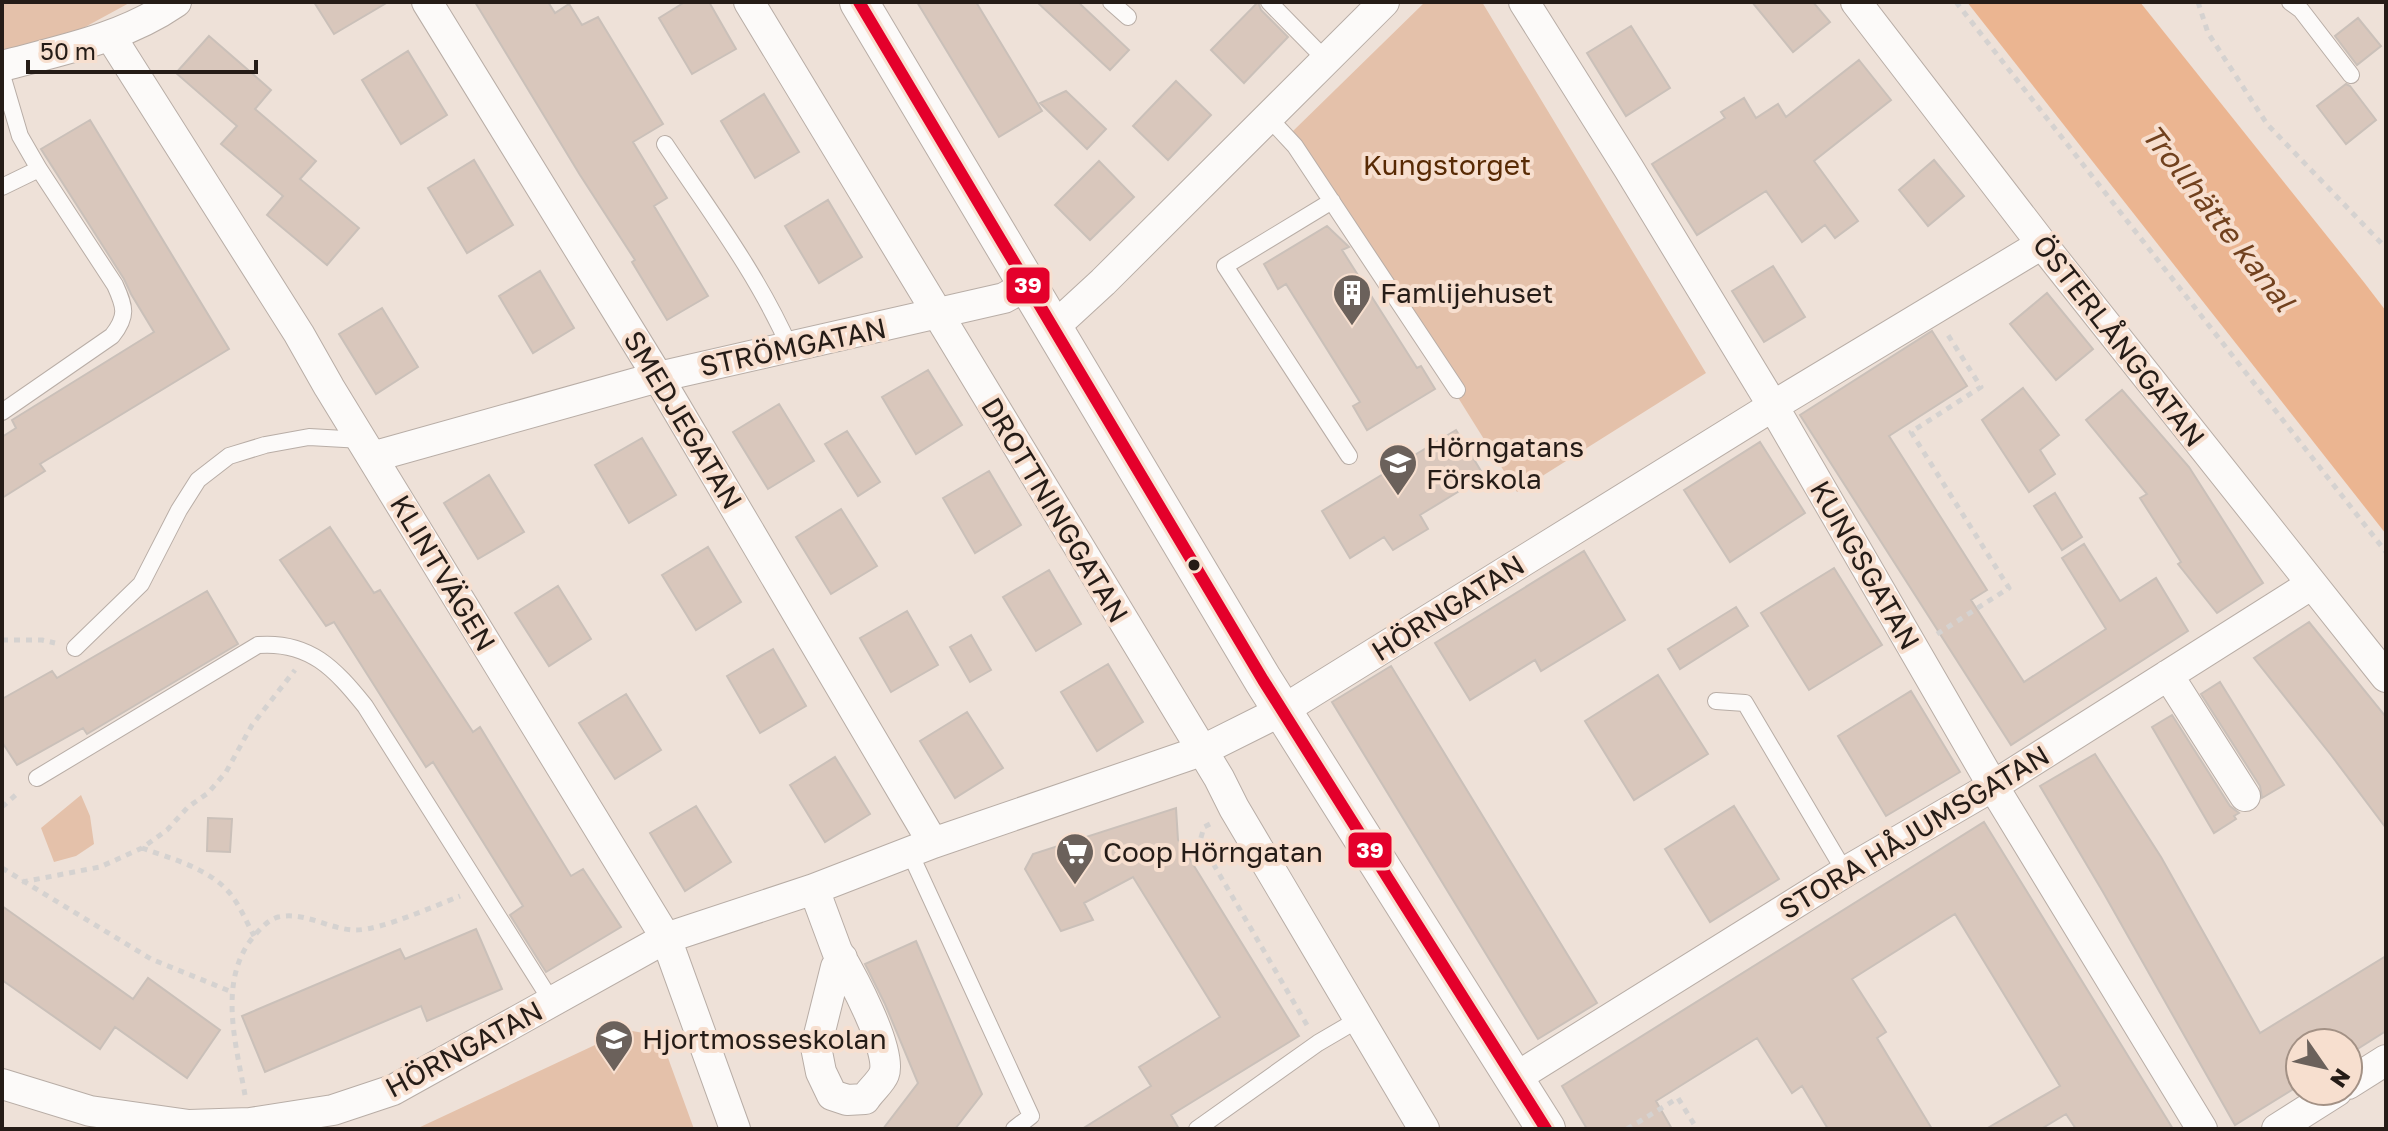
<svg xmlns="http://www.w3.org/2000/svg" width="2388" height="1131" viewBox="0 0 2388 1131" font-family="'Golos Text',sans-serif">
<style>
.green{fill:#e4c1aa}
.water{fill:#ebb591}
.building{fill:#d9c7bc;stroke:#cac0b9;stroke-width:2}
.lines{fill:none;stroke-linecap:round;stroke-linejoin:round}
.service-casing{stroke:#b8ada6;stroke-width:18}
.minor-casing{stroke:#b8ada6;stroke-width:32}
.tertiary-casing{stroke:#b8ada6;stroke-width:40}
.path{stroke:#d5d2d0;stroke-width:5;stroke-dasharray:6 6;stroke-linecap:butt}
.service{stroke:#fcfaf9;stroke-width:16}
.minor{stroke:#fcfaf9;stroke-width:30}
.tertiary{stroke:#fcfaf9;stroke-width:38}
.bus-1-casing{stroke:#f7dfcf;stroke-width:18}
.bus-1{stroke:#e4002b;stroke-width:12}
.bus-dot{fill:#251c17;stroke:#f7dfcf;stroke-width:3}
.labels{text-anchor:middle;stroke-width:8;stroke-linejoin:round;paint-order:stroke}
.park-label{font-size:28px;fill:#582a04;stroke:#f7dfcf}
.poi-label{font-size:28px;fill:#251c17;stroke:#f7dfcf;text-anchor:start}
.street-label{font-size:28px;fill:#251c17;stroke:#f7dfcf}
.water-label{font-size:30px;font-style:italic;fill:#71411e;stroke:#f7dfcf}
.line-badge{stroke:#f7dfcf;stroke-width:3}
.badge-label{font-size:22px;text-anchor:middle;font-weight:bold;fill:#fff}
</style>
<rect width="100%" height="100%" fill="#eee1d8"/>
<path class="green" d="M2 2H131L52 45 2 53Z
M1425 2H1482L1706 373 1517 492 1292 132Z
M81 795 90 816 94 844 76 856 54 862 41 828Z
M627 1030 660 1036 694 1129H416Z"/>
<path class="water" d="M1967 2H2140L2363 281 2386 311V534Z"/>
<path class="building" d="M314 2H388L334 34Z
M475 2H548L555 13 569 4 582 25 598 17 663 124 633 142 667 198 654 206 708 296 667 320 632 262 635 260 580 175Z
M685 2H709L736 49 692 74 659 18Z
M917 2H976L1042 111 999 137Z
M1037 2H1078L1129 50 1110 70Z
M1258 2 1261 10 1288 37 1244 83 1211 50Z
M1752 2H1813L1830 22 1793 52Z
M2358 18 2381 46 2357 65 2335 36Z
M1631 26 1670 88 1626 116 1587 53Z
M209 36 271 90 255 109 316 161 300 179 359 228 327 265 267 215 283 196 221 144 237 126 176 73Z
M408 51 447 115 401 144 362 80Z
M1859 60 1891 100 1814 161 1858 221 1835 238 1825 225 1802 242 1766 191 1697 235 1652 164 1725 118 1721 112 1744 98 1756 118 1778 104 1786 117Z
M1176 81 1211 115 1168 160 1133 126Z
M2346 84 2350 86 2376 120 2346 144 2317 106Z
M1066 91 1106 129 1087 149 1040 103Z
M764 94 799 152 755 178 721 121Z
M90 120 229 349 40 464 45 471 2 498V437L16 428 12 420 154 332 131 294 124 279 41 149Z
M474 160 513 225 467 253 428 188Z
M1934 160 1964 196 1928 226 1899 190Z
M1099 161 1134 197 1090 240 1055 205Z
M828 200 862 257 819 283 785 226Z
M1327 226 1349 247 1342 250 1417 368 1421 366 1435 389 1367 430 1353 406 1360 402 1286 284 1278 289 1264 264Z
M1773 266 1805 317 1764 342 1732 291Z
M540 271 574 328 533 353 499 296Z
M2047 293 2093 349 2056 380 2010 324Z
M382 308 418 367 376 394 339 334Z
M1932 331 1967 386 1889 436 1987 590 1971 600 2024 682 2106 629 2062 558 2084 544 2120 601 2156 578 2188 631 2011 745 1800 415Z
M928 370 962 425 916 454 882 397Z
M2023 388 2059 435 2040 450 2055 474 2029 492 1982 420Z
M2122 390 2189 467 2263 583 2217 613 2178 564 2181 562 2140 498 2147 494 2086 420Z
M779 404 814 461 768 489 733 432Z
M1456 430 1484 476 1420 515 1428 529 1393 550 1384 537 1350 558 1322 511Z
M847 431 880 482 858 496 825 444Z
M642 438 676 495 629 523 595 465Z
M1760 442 1805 513 1730 562 1684 490Z
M989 471 1021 525 975 553 943 498Z
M489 475 524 532 478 559 444 503Z
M2055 493 2082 537 2062 550 2034 506Z
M841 509 877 566 831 594 796 537Z
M330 527 374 593 380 590 473 732 480 727 571 876 583 869 621 927 546 972 510 915 523 906 433 762 426 767 334 622 326 626 280 560Z
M708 547 741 602 696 630 662 575Z
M1584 551 1625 620 1541 671 1535 660 1470 700 1435 643Z
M1834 568 1882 645 1809 690 1761 613Z
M1049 570 1081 624 1036 651 1003 597Z
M558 586 591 639 549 666 515 613Z
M207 591 238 644 87 734 83 728 17 765 2 742V699L52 671 57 678Z
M1736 607 1748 626 1680 669 1668 649Z
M907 611 938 665 891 692 860 638Z
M2309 622 2386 717V828L2331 755 2254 658Z
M971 635 991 670 970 682 950 647Z
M773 649 806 706 760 733 727 676Z
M1108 664 1143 722 1097 751 1061 692Z
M1391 666 1597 1003 1538 1039 1332 702Z
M1658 675 1708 754 1634 800 1585 721Z
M2220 682 2284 785 2262 798 2260 786 2201 694Z
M1911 691 1960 772 1886 816 1838 736Z
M626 694 661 750 615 779 579 723Z
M967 712 1003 768 955 798 920 741Z
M2172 715 2230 806 2239 813 2234 816 2236 819 2214 833 2152 727Z
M2095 754 2161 857 2260 1033 2386 956V1031L2348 1055V1043H2300V1085L2235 1125 2103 892 2040 786Z
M835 757 870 814 825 842 790 785Z
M696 806 731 862 685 891 650 833Z
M1734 806 1779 879 1710 922 1665 849Z
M1176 808 1178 840 1299 1036 1171 1115 1179 1129H1082L1151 1086 1139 1067 1220 1017 1133 877 1084 903 1093 920 1061 931 1025 869 1033 854Z
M208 818 232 819 230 852 207 851Z
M1984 822 2173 1129H2076L2066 1114 2041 1129H1986L2060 1086 1955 914 1852 979 1886 1032 1877 1038 1932 1129H1828L1802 1086 1792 1093 1757 1038 1656 1101 1672 1129H1587L1562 1086Z
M2 906 133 999 148 978 220 1030 187 1078 115 1027 100 1049 2 980Z
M476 929 502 989 427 1021 421 1006 265 1072 242 1016 400 949 405 959Z
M916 941 982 1094 955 1129H883L918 1083 885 1004 865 964Z"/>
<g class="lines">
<g class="service-casing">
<path id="service" d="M1111 2 1128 17
M1269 2 1326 60
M2290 2 2301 10 2351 75
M2 75 20 136 39 169 115 285C125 307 128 316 112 336L2 412
M1268 117 1295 146 1457 390
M665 144C709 210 758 275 790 348
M2 187 39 169
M1332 201 1225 266 1349 456
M75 648 141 584 179 510 198 480 229 456 265 445 309 437 362 440
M1716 701 1745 703 1845 872
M37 778 258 645C310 641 335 669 365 706L552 1002
M910 853 1031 1116 1014 1129
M1197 1129 1318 1043 1359 1019"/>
</g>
<g class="minor-casing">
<path id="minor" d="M427 2 658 377 933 843
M749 2 1219 778 1234 808 1424 1129
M1524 2 1629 169 1773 406 1993 786 2202 1129
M1856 2 2042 244 2386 677
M111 37 299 334 329 387 666 938 735 1129
M2 66C62 50 124 38 176 2
M1053 328 1103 282 1384 2
M372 457 658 377 1004 298 1028 285
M2168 675 2245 796
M814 889 837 951C850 973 893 1051 884 1074 881 1082 870 1091 865 1099L847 1100 832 1095 821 1072 816 1047 836 967 842 958
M1515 1078 1845 872 1993 786 2312 584
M2 1084 90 1111 189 1125 250 1123 333 1110 393 1090 666 938 814 889 933 843 1201 751 1283 710 1773 406 2042 244
M2348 1084 2386 1060
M2277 1129 2337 1091"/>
</g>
<g class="tertiary-casing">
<path id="tertiary" d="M859 2 1263 680 1546 1129"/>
</g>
<path class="path" d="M1956 2 2386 552
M2198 2 2208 33 2267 124 2386 248
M1937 634 2009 588 1911 432 1981 387 1948 335
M2 640H42L55 643
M2 807 19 792
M1210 824 1204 827 1200 841 1307 1025
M142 848C172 859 212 869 232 896 241 908 247 923 254 936
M2 868 151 959 232 992
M22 882 100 867 142 848 167 830 188 807 208 793 226 772 252 725 295 670
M245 1095C236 1044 217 980 254 936 261 928 268 920 278 917 305 911 330 930 356 930 381 930 435 906 460 896
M1627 1129 1678 1098 1697 1129"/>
<use href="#service" class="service"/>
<use href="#minor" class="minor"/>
<use href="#tertiary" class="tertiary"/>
<g class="bus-1-casing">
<path id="bus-1" d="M859 2 1263 680 1546 1129"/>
</g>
<use href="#bus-1" class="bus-1"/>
</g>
<defs>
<g id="building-pin" transform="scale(2)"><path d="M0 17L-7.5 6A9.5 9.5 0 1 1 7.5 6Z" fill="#6b615b" stroke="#f7dfcf"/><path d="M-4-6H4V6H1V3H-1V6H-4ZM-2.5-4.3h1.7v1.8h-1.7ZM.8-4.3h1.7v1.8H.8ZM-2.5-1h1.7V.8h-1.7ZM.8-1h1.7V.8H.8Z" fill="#fff"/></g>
<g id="school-pin" transform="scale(2)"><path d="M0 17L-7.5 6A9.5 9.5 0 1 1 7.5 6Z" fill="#6b615b" stroke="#f7dfcf"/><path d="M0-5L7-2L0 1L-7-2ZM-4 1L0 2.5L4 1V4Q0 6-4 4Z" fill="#fff"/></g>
<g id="supermarket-pin" transform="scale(2)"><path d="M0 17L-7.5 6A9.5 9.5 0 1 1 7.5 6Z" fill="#6b615b" stroke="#f7dfcf"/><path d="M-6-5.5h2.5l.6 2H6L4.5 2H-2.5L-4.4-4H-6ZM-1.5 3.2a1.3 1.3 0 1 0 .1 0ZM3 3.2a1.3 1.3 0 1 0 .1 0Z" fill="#fff"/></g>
</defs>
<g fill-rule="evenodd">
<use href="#building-pin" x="1352" y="293"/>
<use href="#school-pin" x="1398" y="463"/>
<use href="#supermarket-pin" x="1075" y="852"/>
<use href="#school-pin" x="614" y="1039"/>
</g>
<circle class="bus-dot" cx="1194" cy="565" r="7"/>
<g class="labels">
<g class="park-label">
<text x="1447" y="175">Kungstorget</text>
</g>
<g class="poi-label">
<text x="1380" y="303">Famlijehuset</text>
<text x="1426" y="457">Hörngatans<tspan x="1426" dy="32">Förskola</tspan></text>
<text x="1103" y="862">Coop Hörngatan</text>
<text x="642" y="1049">Hjortmosseskolan</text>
</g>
<g class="street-label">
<text transform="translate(2119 341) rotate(52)" y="10">ÖSTERLÅNGGATAN</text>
<text transform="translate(793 347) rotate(-12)" y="10">STRÖMGATAN</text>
<text transform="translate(683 420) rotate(59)" y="10">SMEDJEGATAN</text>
<text transform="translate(1055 510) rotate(59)" y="10">DROTTNINGGATAN</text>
<text transform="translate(1865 565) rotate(60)" y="10">KUNGSGATAN</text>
<text transform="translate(443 573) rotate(59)" y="10">KLINTVÄGEN</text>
<text transform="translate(1448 608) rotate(-32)" y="10">HÖRNGATAN</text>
<text transform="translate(1914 832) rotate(-31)" y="10">STORA HÅJUMSGATAN</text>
<text transform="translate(464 1049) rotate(-28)" y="10">HÖRNGATAN</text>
</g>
<g class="water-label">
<text transform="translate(2218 218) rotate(52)" y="10">Trollhätte kanal</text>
</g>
</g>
<g class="line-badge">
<rect x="1005" y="266" width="46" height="39" rx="8" fill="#e4002b"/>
<rect x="1347" y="831" width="46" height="38" rx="8" fill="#e4002b"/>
</g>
<g class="badge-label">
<text x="1028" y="293">39</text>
<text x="1370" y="858">39</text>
</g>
<rect width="2388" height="1131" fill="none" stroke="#251c17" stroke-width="8"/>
<g transform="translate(2324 1067) rotate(124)"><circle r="38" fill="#f7dfcf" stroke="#a39185" stroke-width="2"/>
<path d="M0-6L14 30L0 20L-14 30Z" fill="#6b615b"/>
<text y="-12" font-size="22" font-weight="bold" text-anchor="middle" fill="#251c17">N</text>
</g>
<path d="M28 60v12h228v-12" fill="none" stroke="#251c17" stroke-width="4"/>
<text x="40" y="60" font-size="24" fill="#251c17" stroke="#f7dfcf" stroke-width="6" paint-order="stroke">50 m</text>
</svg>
